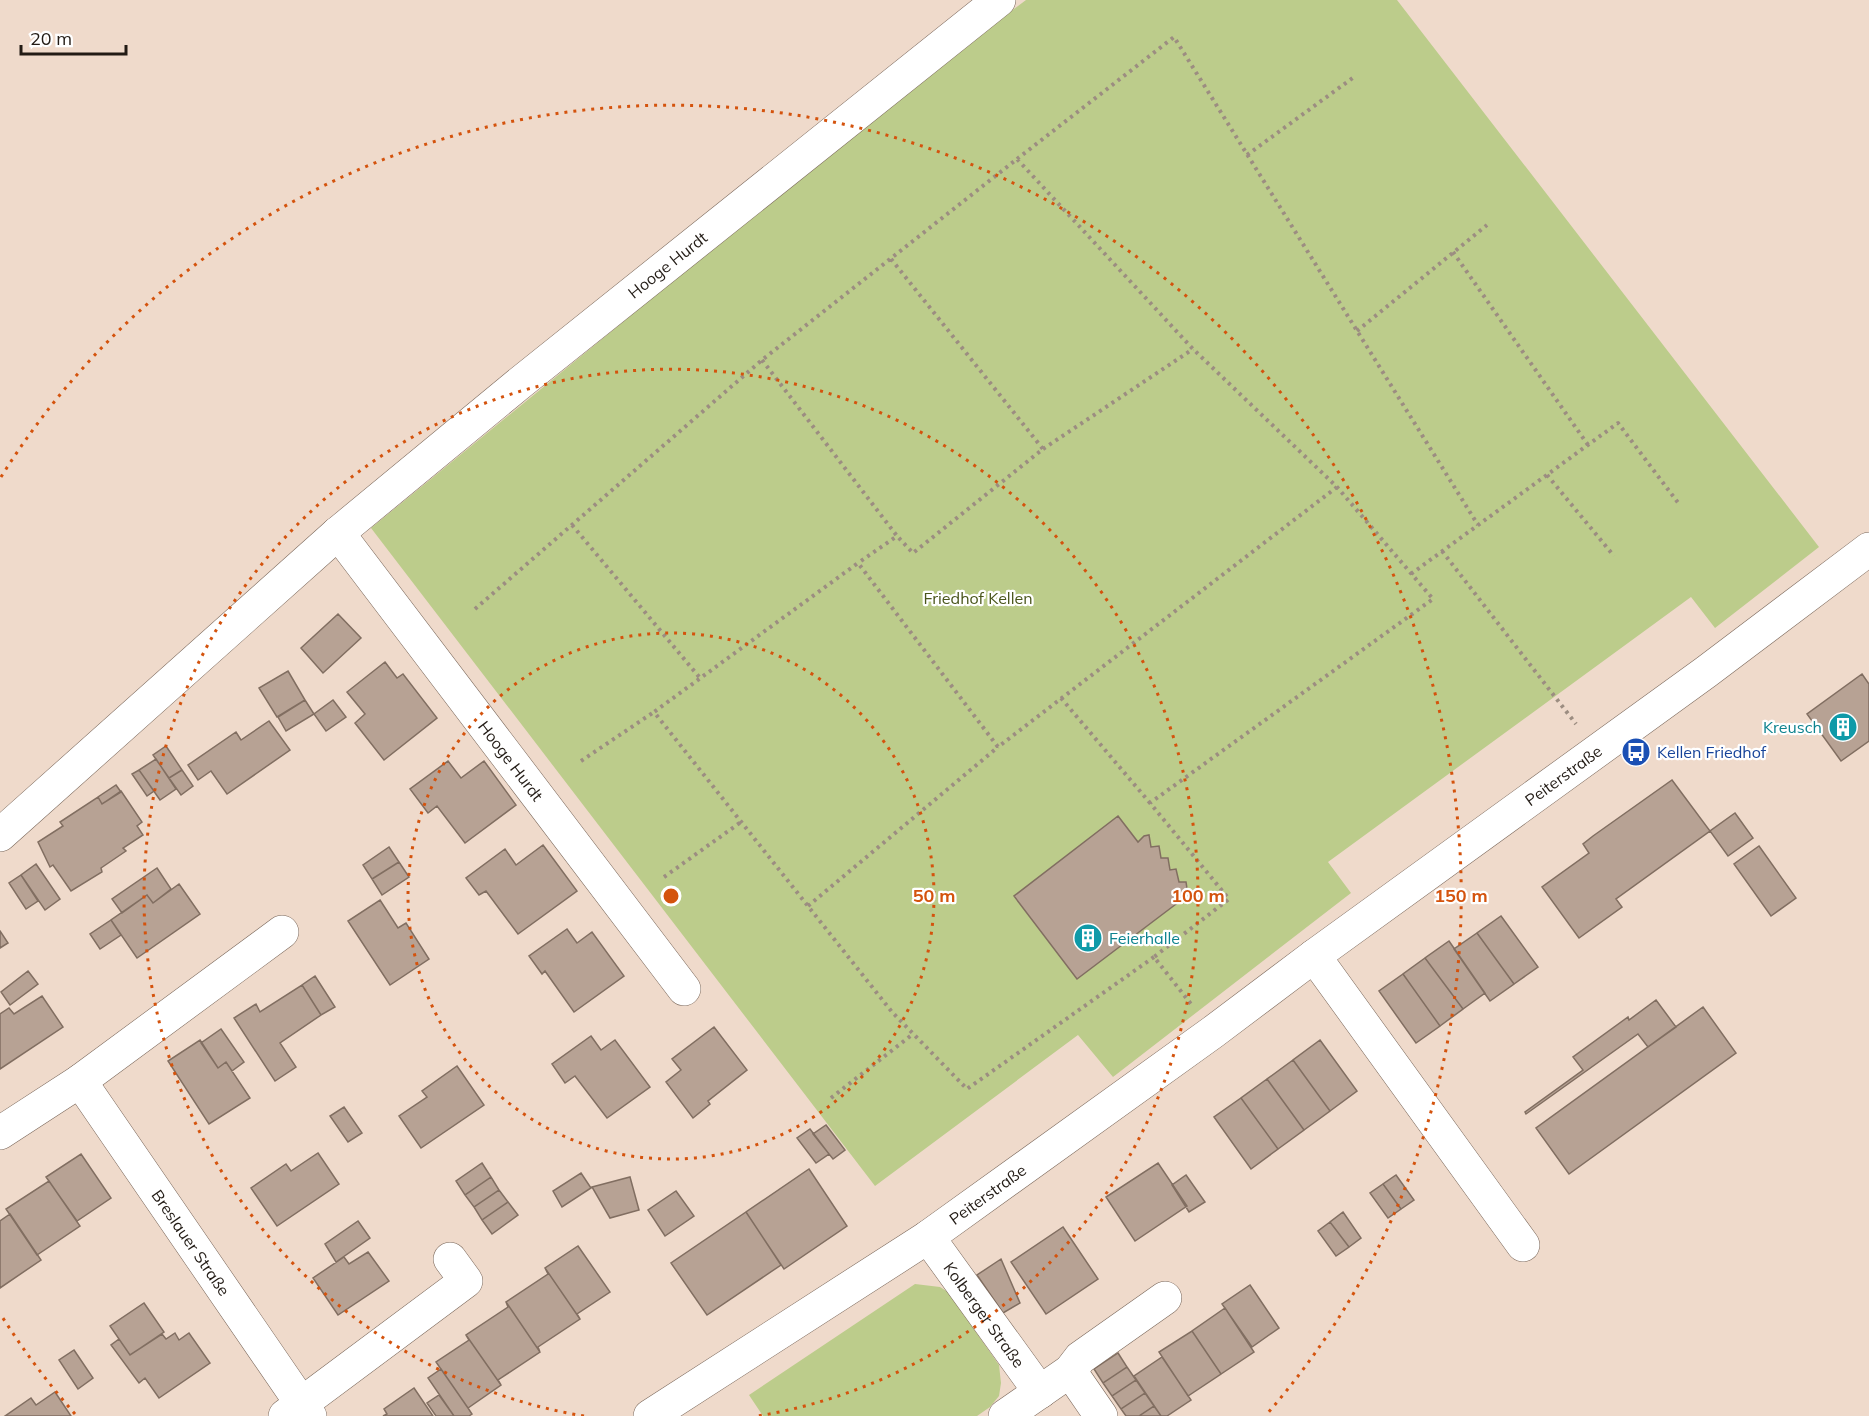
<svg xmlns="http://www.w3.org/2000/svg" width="1869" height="1416" viewBox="0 0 1869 1416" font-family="Mulish,sans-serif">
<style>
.green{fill:#bccc8b}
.building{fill:#b7a294;stroke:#816e61;stroke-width:1.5}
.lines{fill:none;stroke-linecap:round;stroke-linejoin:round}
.minor-casing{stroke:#7a675a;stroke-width:34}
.path{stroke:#9c8d81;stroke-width:4;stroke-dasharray:3 4.5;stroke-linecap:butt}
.minor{stroke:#fff;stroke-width:33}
.ring{fill:none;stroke:#d4530d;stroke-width:3;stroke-dasharray:3 6}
.labels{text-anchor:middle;stroke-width:4.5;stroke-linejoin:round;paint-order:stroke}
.street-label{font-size:16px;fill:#221b15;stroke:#fff}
.park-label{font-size:16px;fill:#49551b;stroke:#fff}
.culture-label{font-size:16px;fill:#0d838f;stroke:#fff;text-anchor:end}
.transit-label{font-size:16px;fill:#164399;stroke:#fff;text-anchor:start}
.centre{fill:#d4530d;stroke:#fff;stroke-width:3}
.ring-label{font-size:18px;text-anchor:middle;font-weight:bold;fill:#d4530d;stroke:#fff;stroke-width:4.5;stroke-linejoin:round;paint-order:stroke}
</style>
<rect width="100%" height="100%" fill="#efdacb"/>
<path class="green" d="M1026 0H1397L1819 547 1715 628 1691 597 1328 862 1351 893 1113 1077 1078 1035 875 1186 371 528 921 78Z
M915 1284 940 1287 948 1292 999 1365 1001 1383 999 1396 990 1407 977 1416H763L749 1395Z"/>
<path class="building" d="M338 614 361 638 323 673 301 648Z
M385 662 397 678 403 674 437 718 384 760 355 723 365 714 347 692Z
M288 671 305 700 277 717 259 688Z
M1862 674 1869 684V741L1841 761 1807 714Z
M305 700 314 714 286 731 278 717Z
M333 700 346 717 326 731 314 714Z
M269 721 290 750 227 794 211 771 198 780 188 765 236 732 241 740Z
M166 746 182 770 169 778 153 755Z
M156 759 176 789 160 800 139 770Z
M448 761 461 778 484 761 516 805 465 843 437 806 428 813 410 789Z
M139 770 154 791 147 796 132 774Z
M182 770 193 786 181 795 169 778Z
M1672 780 1710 831 1616 899 1622 907 1579 938 1542 887 1589 853 1583 844 1593 836Z
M116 785 121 792 102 804 98 797Z
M121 791 142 822 137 826 143 835 123 848 126 851 101 868 102 872 71 891 53 865 50 867 38 842 63 826 60 822 98 797 102 804Z
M1735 813 1753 838 1728 856 1710 831Z
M1118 816 1138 842 1144 836 1149 835 1151 847 1159 846 1161 858H1168L1170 870 1176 869 1179 882H1186L1188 895 1077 979 1014 896Z
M543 845 577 891 518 934 486 891 479 895 466 878 505 849 516 865Z
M1759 846 1796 898 1771 916 1734 864Z
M389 847 399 862 372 879 363 865Z
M399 862 409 877 382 895 372 879Z
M36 864 60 899 45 910 21 875Z
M157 868 171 889 153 903 147 895 122 913 112 899Z
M21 875 38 901 26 909 9 883Z
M179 884 200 914 137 958 111 920 147 895 153 903Z
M380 900 398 928 406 923 429 959 390 985 348 921Z
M1501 916 1538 967 1514 984 1477 933Z
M111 920 121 935 100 949 90 934Z
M567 929 577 943 592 932 624 976 574 1012 545 971 542 974 529 956Z
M0 931 8 943 0 948Z
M1477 933 1514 984 1490 1001 1454 949Z
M1449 941 1485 993 1463 1009 1425 958Z
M1425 958 1463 1009 1440 1026 1403 974Z
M28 971 38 984 10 1005 1 992Z
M1403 974 1440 1026 1416 1043 1379 991Z
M315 976 335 1007 321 1015 302 985Z
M302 985 321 1015 280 1043 296 1067 275 1081 234 1018 256 1004 260 1012Z
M42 996 63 1027 0 1069V1014L9 1008 14 1014Z
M1656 1000 1676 1027 1648 1047 1638 1034 1526 1114 1525 1112 1583 1070 1573 1057 1628 1017 1629 1020Z
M1703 1007 1736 1053 1569 1174 1536 1128Z
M714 1027 747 1070 708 1101 710 1104 693 1118 666 1082 681 1070 672 1059Z
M221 1029 244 1062 232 1071 226 1062 218 1068 201 1043Z
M591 1036 601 1050 615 1040 650 1087 607 1118 575 1076 565 1083 552 1064Z
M200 1040 218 1068 226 1062 250 1098 209 1124 168 1061Z
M1320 1040 1357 1091 1330 1111 1293 1060Z
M1293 1060 1330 1111 1304 1130 1267 1079Z
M457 1066 484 1105 421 1148 399 1116 427 1097 422 1091Z
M1267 1079 1304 1130 1278 1149 1241 1098Z
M1241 1098 1278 1149 1251 1169 1214 1117Z
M344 1107 362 1133 348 1142 330 1116Z
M826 1125 845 1150 833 1159 813 1134Z
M810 1129 829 1154 816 1163 797 1138Z
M318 1153 339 1184 277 1226 251 1188 286 1164 291 1171Z
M81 1154 111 1198 77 1221 46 1177Z
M482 1163 491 1177 465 1195 456 1181Z
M1158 1163 1187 1206 1135 1241 1106 1197Z
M809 1169 847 1226 784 1269 746 1212Z
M581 1173 591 1188 562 1207 553 1191Z
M1186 1175 1205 1202 1189 1212 1172 1185Z
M1396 1175 1414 1200 1401 1209 1383 1184Z
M491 1177 499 1190 474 1207 465 1195Z
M630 1177 639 1210 610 1218 592 1187Z
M49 1181 80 1226 37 1255 6 1209Z
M1383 1184 1401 1209 1388 1218 1370 1193Z
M499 1190 508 1202 482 1220 474 1207Z
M676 1191 694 1216 665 1236 648 1210Z
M508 1202 518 1215 492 1234 482 1220Z
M746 1212 781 1265 707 1315 671 1263Z
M1343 1212 1361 1238 1349 1247 1330 1222Z
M10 1214 41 1260 0 1288V1221Z
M358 1221 370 1238 336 1262 325 1244Z
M1330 1222 1349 1247 1336 1256 1318 1231Z
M1063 1227 1098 1279 1046 1314 1011 1262Z
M578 1246 610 1292 577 1314 580 1319 545 1268Z
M368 1252 389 1281 338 1315 313 1278 344 1257 349 1264Z
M1001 1259 1020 1303 1003 1313 977 1275Z
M545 1268 580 1319 538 1347 540 1352 506 1302 548 1274Z
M1250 1285 1279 1328 1252 1347 1222 1304Z
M506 1302 540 1352 498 1380 501 1385 466 1335 508 1307Z
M144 1303 164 1332 130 1355 110 1326Z
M1225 1308 1254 1352 1221 1374 1192 1331Z
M1192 1331 1221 1374 1188 1396 1159 1352Z
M175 1333 179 1340 189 1333 210 1363 159 1398 145 1378 139 1383 111 1345 119 1339 130 1355 162 1334 166 1339Z
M466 1335 501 1385 468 1408 436 1362 469 1340Z
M74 1350 93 1378 78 1389 59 1360Z
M1118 1353 1127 1367 1103 1383 1094 1369Z
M1162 1357 1191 1400 1167 1416H1161L1134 1376Z
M1127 1367 1136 1380 1112 1396 1103 1383Z
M441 1369 468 1408 472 1414 469 1416H454L428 1378Z
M1136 1380 1145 1393 1121 1409 1112 1396Z
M414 1388 433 1416H383L387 1414 384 1409Z
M55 1392 71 1416H5L31 1398 36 1405Z
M1145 1393 1154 1406 1139 1416H1126L1121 1409Z
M439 1395 454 1416H436L427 1403Z
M1154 1406 1161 1416H1139Z"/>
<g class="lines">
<g class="minor-casing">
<g id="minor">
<path id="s1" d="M338 533 684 989"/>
<path id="s2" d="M0 835 338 533 521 382 999 0"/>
<path d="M1314 956 1523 1245"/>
<path id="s3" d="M80 1081 310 1416"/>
<path d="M0 1133 80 1081 282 932"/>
<path id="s4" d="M928 1237 1040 1392"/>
<path d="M1070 1371 1080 1358 1165 1298"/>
<path d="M285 1416 466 1281 450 1259"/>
<path id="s5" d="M650 1416 928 1237 1213 1032 1314 956 1706 672 1869 549"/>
<path d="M1005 1416 1070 1371 1101 1416"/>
</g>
</g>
<path class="path" d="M1247 155 1354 77
M1017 159 1174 37 1478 525
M1453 252 1588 445
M891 259 1043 449 913 553 897 536
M1357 331 1487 225
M762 360 897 536 858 563
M1043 449 1193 349
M1547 475 1614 556
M572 525 700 678
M1442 551 1576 724
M1411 574 1618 423 1679 504
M475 609 762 360 1017 159 1193 349 1337 487 1433 599 1150 803 1229 899 1154 957 1191 1004
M1061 698 1150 803
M581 761 654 712
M664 877 741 822
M808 906 998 747
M1154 957 967 1089 892 1012 654 712 858 563 998 747 1337 487
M831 1098 913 1034"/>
<use href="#minor" class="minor"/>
</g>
<g class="ring">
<circle cx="671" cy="896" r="263"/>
<path d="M584 1416A527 527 0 1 1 758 1416"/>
<path d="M75 1414A790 790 0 0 1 1 1315M1 477A790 790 0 1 1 1267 1414"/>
</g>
<defs>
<g id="building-disc" transform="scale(1.5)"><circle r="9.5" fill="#0f9aa8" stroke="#fff"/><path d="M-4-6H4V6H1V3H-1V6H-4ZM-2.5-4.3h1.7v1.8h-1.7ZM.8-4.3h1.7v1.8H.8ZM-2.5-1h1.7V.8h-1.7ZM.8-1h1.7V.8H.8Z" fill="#fff"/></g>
<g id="bus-disc" transform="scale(1.5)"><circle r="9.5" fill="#1a4fb4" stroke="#fff"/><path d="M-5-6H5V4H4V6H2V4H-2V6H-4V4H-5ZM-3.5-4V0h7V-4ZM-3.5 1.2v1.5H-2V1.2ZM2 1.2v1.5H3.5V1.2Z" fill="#fff"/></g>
</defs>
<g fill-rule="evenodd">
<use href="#building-disc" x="1843" y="727"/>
<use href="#bus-disc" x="1636" y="752"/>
<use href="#building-disc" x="1088" y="938"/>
</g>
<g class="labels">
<g class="street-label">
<text dy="6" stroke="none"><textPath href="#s2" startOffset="878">Hooge Hurdt</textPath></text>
<text dy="6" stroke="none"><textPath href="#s1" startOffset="286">Hooge Hurdt</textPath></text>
<text dy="6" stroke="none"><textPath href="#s5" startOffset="1116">Peiterstraße</textPath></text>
<text dy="6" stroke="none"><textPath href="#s5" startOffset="404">Peiterstraße</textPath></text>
<text dy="6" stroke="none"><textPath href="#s3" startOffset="196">Breslauer Straße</textPath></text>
<text dy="6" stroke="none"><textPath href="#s4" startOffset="96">Kolberger Straße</textPath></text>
</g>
<g class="park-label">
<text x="978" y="604">Friedhof Kellen</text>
</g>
<g class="culture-label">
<text x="1822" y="733">Kreusch</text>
<text x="1109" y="944" text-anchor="start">Feierhalle</text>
</g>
<g class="transit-label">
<text x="1657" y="758">Kellen Friedhof</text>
</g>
</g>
<circle cx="671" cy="896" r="9" class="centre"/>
<g class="ring-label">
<text x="934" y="902">50 m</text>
<text x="1198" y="902">100 m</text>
<text x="1461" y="902">150 m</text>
</g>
<path d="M21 45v9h105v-9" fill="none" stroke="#221b15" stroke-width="3"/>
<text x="30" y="45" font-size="18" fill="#221b15" stroke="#ffffff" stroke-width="4.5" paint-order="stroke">20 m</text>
</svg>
